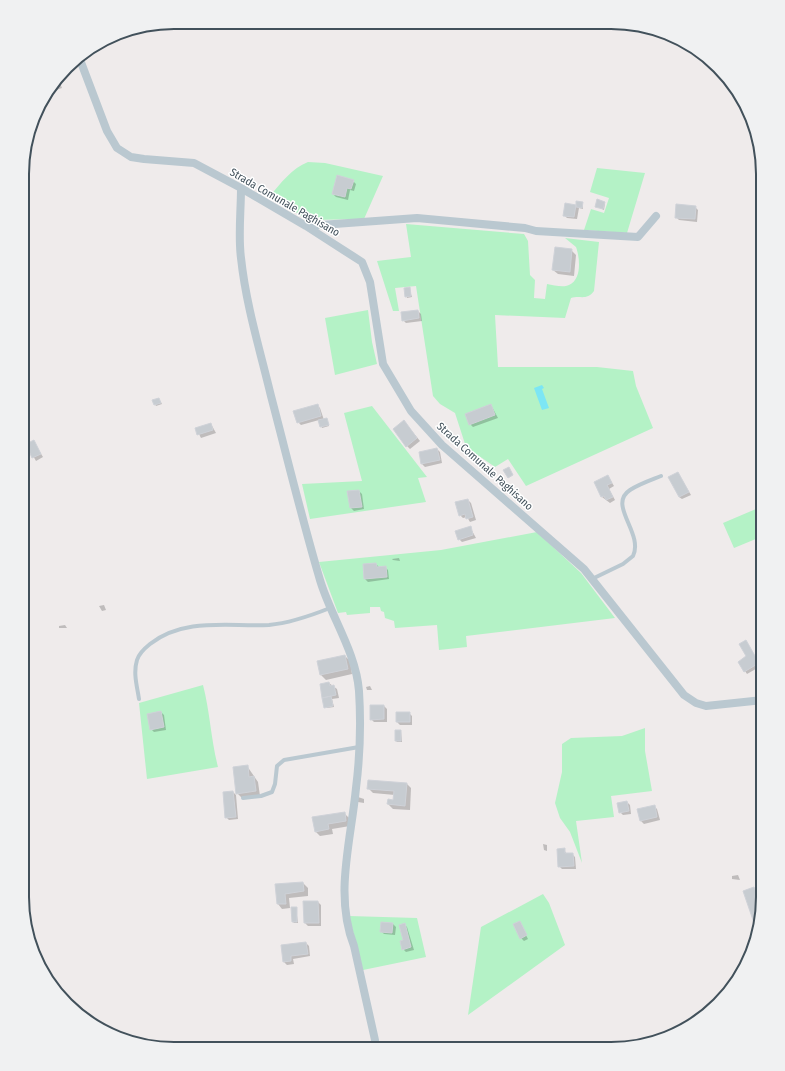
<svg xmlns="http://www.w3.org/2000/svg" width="785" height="1071" viewBox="0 0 785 1071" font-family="'Fira Sans Condensed',sans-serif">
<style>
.green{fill:#b4f2c6}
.water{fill:#7ce6f4}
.shadow{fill:#0003}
.building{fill:#c7ccd1;stroke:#cfd2d8}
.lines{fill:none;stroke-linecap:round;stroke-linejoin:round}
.service{stroke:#bac8d0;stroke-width:4}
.minor{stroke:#bac8d0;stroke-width:8}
.labels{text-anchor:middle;stroke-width:3;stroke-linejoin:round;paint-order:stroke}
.street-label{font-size:11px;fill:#42515b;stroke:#fff}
.rim{fill:none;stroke:#42515b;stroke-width:2}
</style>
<rect width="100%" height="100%" fill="#efebeb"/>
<path class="green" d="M308 162 325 163 383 176 364 219 308 220 270 196C281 183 292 168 308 162Z
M597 168 645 173 627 233 584 230 591 209 604 213 609 198 590 192Z
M406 224 524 234 528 241 530 275 535 280 534 298 545 299 547 284C554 285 563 288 569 285 582 279 580 258 576 247L565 238 599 242 594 291C587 301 580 295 571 298L565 318 495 315 498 367H597L633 371 636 386 653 428 526 486 508 459 495 467 466 447 455 413 440 404 433 396 416 286 395 288 399 311H393L377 261 411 257Z
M368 310 372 342 377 364 335 375 325 318Z
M372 406 427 477 418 478 426 502 310 519 302 484 362 481 344 413Z
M763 506V536L734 548 723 523Z
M537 532 581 573 615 618 466 636 467 647 439 650 437 625 395 628 394 621 385 618 384 612 381 611 380 607H370V613L347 615 346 612 338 613 319 562 441 550Z
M203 685C210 712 211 740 218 767L147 779 139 703Z
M645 728V751L652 791 611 796 614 817 576 821 582 863 570 832 560 818 555 803 562 772V744L571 738 622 736Z
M543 894 549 903 565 945 468 1015 481 927Z
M349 916 417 918 426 957 363 970Z"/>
<path class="water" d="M542 385 544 388 542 389 549 408 542 410 534 388Z"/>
<path class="shadow" d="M58 79 62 88 47 93Z
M353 181 356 184 354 191 350 190 348 200 336 197 333 194Z
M582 202 583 209 579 208 577 219 567 218 564 215 566 205 577 206Z
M605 203 604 210 596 206Z
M695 207 698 210 697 222 679 220 676 217Z
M571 250 576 255 574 276 558 274 553 270Z
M409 288 412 297 407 298 405 289Z
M418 311 421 314 422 321 406 323 403 320Z
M159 399 162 404 156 406 153 401Z
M317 405 320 408 324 420H327L329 426 322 428 319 420 301 425 298 422Z
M491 405 498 418 473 427 470 424Z
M211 424 216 433 201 438 196 428Z
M407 425 420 441 410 449 407 446Z
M34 442 43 457 36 461 27 445Z
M437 449 440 452 442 463 425 467 422 464Z
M678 473 691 495 682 499 679 497Z
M608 476 614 486 609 489 615 500 610 503 602 497Z
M359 491 362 494 364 509 354 511 351 508 349 492Z
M468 500 471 503 476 520 470 522 467 517 463 518 460 515Z
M470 527 476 538 462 542 459 539Z
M399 558 400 561 393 560 392 559Z
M376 564 379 567H385L388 570 389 579 368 582 365 579Z
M104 605 106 610 102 611 99 606Z
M65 625 67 628H59V626Z
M745 641 761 666 747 674 745 671 748 657Z
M345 656 350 661 352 674 326 680 321 675Z
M329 683 337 689 339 698 332 699 334 707 327 708Z
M370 686 372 690H367L366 687Z
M384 706 387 709V722H374L371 719Z
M161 712 164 715 166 730 154 732 151 729Z
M409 713 412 716V725H400L397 722Z
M401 731 402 742H397L396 741Z
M247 766 258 782 260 796 242 798 237 793Z
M407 784 411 788 410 810 393 809 388 804 394 801 395 795 373 793 369 789Z
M233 792 236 795 238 819 229 820 226 817Z
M358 797 364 799V803L358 802Z
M627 802 630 805 631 814 623 815 620 812Z
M654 806 657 809 660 820 644 824 641 821Z
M344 813 349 818 350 826 332 829 333 834 320 836 315 831Z
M543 844 547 845V851L544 850Z
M564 850 567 854H572L575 857 576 869H562L559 866Z
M738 875 740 880 732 879V876Z
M303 883 308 888V896L289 898 290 908 282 909 278 904 276 885Z
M754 888 758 893 763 905 759 927 755 923 744 891Z
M318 902 321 905V926H308L305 923Z
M296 908 298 923H294L293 922Z
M519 922 528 939 524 941 521 938Z
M393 924 396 927 395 935 384 934 381 931Z
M404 924 407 927 414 950 406 952 403 949Z
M306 943 309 946 310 956 293 959 294 964 287 965 284 962Z"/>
<path class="building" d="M337 175 354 180 351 189 347 188 345 197 332 194Z
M597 199 605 202 603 209 595 207Z
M576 201 583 202 582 208 576 207Z
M565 203 576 205 574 217 563 216Z
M676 204 696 206 695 219 675 218Z
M555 247 572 249 570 272 552 270Z
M410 287 411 296 405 297 404 288Z
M418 310 419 318 402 321 401 312Z
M159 398 161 403 154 405 152 400Z
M318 404 321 416 297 423 293 411Z
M491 404 495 415 469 425 465 414Z
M327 418 329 425 320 427 318 420Z
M404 420 417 438 406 447 393 429Z
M211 423 213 430 197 435 195 428Z
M34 440 41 454 32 458 26 444Z
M437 448 440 460 421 464 419 452Z
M509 467 513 475 508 478 503 470Z
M678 472 689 492 679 497 668 477Z
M608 475 612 483 607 485 613 497 606 500 604 496 601 497 594 482Z
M359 490 362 507 350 508 347 491Z
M468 499 473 517 466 519 465 514 459 516 455 502Z
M471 526 473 535 458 540 455 531Z
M376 563 377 567 386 566 387 577 364 579 363 564Z
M746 640 759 663 744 672 738 662 746 656 739 644Z
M345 655 348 669 320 675 317 661Z
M329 682 330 686 334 685 336 695 322 698 320 684Z
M331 696 333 706 324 708 322 698Z
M370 705H384V719L370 720Z
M161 711 164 727 150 730 147 714Z
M396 712H410V722H396Z
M395 730H401V741H395Z
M248 765 249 777 254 776 256 791 236 794 233 767Z
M368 780 407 783 405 806 387 804 388 799 393 800 394 791 367 789Z
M233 791 236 817 225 818 223 792Z
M627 801 629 811 619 813 617 803Z
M655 805 657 817 640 821 637 809Z
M345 812 346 821 328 824 329 829 315 832 312 817Z
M565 848V853H573L574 866 558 867 557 849Z
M303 882 304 891 285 894 286 904H277L275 884Z
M754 887 762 910 760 921 754 923 743 891Z
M303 901H318L319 923H304Z
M291 907H297V922H292Z
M520 921 527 935 520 939 513 924Z
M381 922 393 923 392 933 380 932Z
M405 923 411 947 402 950 400 941 403 940 399 925Z
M306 942 308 954 291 956V961L283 962 281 945Z"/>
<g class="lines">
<path class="service" d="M592 579 623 564 633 556C644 533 607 505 630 490 639 484 651 480 661 476
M139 699C137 686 133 673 137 660 139 653 145 648 150 644 185 617 229 627 269 625 290 623 310 616 330 608
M243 798 261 796 272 792 275 784 277 766 284 760 359 747"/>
<path class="minor" d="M79 57 107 131 117 148 131 157 144 159 194 163 241 188 306 226 362 262 370 282 383 364 411 411 442 445 584 569 684 695 696 703 706 706 763 700
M241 188C241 211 238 236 241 258 246 305 260 350 271 396 287 457 302 519 320 580 331 617 356 652 359 691 361 722 360 756 356 788 351 841 334 895 354 946L375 1040 374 1048
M307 226 417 218 525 228 536 231 638 237 656 216"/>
</g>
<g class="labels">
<g class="street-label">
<text transform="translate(285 202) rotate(30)" y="4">Strada Comunale Paghisano</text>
<text transform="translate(485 466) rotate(42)" y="4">Strada Comunale Paghisano</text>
</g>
</g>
<path d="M0 0H785V1071H0ZM174 29H611A145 145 0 0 1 756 174V897A145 145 0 0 1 611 1042H174A145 145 0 0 1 29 897V174A145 145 0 0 1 174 29Z" fill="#f0f1f2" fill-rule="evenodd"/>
<path class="rim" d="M174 29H611A145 145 0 0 1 756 174V897A145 145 0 0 1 611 1042H174A145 145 0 0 1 29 897V174A145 145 0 0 1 174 29Z"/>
</svg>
